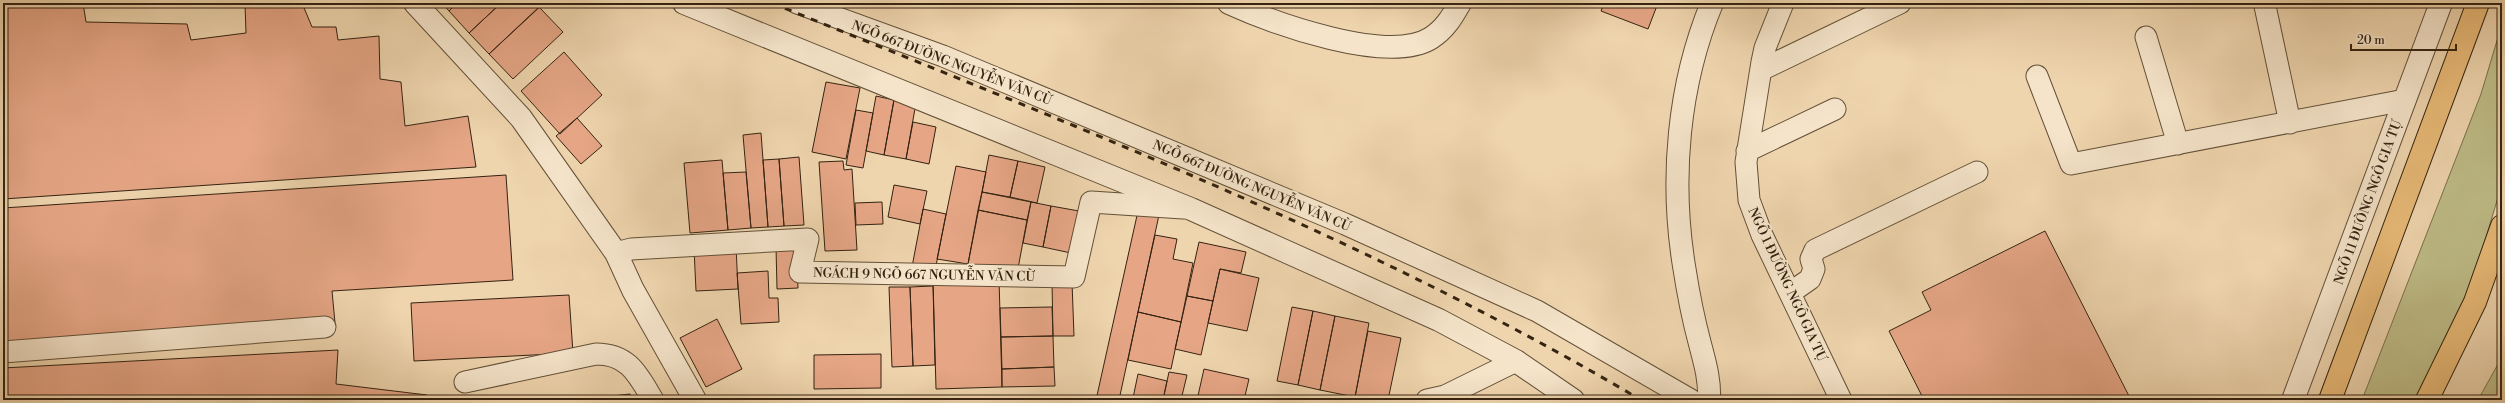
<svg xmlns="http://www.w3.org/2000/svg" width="2505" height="403" viewBox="0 0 2505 403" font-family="'Libre Bodoni',serif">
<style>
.green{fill:#bebc87;stroke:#79704c}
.building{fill:#e6a686;stroke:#342311}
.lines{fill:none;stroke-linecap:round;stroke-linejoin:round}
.lane-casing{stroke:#635038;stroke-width:23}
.street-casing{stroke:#635038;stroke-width:24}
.highway-casing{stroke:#342311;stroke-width:24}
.lane{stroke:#f5e4ca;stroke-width:21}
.street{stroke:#f5e4ca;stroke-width:22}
.highway{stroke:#e8ba77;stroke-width:22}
.rail{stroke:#342311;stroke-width:3;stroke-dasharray:7 7;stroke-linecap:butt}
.labels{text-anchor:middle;stroke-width:4;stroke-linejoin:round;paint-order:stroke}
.street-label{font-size:13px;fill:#342311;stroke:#f5e4ca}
</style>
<rect width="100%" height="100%" fill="#efd5ae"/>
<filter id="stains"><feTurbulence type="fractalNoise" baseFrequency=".005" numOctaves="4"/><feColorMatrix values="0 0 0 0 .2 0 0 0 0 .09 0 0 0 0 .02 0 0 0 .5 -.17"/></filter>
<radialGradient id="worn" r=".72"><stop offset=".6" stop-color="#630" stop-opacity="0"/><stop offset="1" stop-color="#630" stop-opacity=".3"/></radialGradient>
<path class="green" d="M2502 24V184L2465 307 2420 400H2362L2481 94Z
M2502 357V400H2478Z"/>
<path class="building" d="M3 3H49V6L83 3 86 22 187 24 191 40 246 33 245 4 302 3 312 27H336L338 40 379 36 380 79 401 82 405 126 468 116 476 167 3 199Z
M442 3H457L449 11Z
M457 3H501L469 33 449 11Z
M501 3H544L489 54 469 33Z
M1604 3H1658L1648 29 1601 11Z
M539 7 563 32 513 79 489 54Z
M564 52 602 95 560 134 521 91Z
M826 82 860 88 846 159 812 152Z
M876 96 894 100 884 155 866 151Z
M894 100 916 103 906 159 884 155Z
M856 110 873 113 863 168 846 165Z
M577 118 602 146 581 164 556 136Z
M913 122 936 127 929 164 906 159Z
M761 133 768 227 751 228 743 135Z
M989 155 1018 161 1010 197 982 192Z
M799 157 804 225 784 226 779 159Z
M779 159 784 226 768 227 763 160Z
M722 160 728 230 690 233 684 163Z
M843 161 844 170 852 169 857 250 825 251 819 162Z
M1018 161 1045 167 1037 203 1010 197Z
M956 166 986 172 968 264 937 259Z
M746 172 751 228 728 230 723 173Z
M506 175 513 280 332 291 335 323 3 347V208Z
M894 185 927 191 920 224 888 217Z
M982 192 1031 202 1027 220 978 210Z
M882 202 883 224 856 225 855 203Z
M1031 202 1051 206 1043 247 1023 243Z
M1051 206 1079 211 1071 253 1043 247Z
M923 209 946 214 935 271 912 267Z
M978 210 1027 220 1017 274 968 264Z
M1138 211 1159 215 1119 400H1096Z
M2045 231 2131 400H1924L1889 331 1931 310 1922 292Z
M1155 235 1177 239 1173 259 1193 263 1181 322 1138 312Z
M1199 242 1246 252 1241 273 1220 269 1213 301 1187 296Z
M736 246 738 289 696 291 694 248Z
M796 246 798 288 777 289 776 247Z
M1220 269 1259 278 1247 331 1208 323Z
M768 271 769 298H778L779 322 741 324 737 273Z
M999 278 1002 387 936 389 933 279Z
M1072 282 1074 336H1053L1052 283Z
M933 286 935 365 913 366 910 287Z
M889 287H910L913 366 892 367Z
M569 295 573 353 414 361 411 303Z
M1187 296 1213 301 1201 355 1175 349Z
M1052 307 1053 336 1001 337 1000 308Z
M1292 307 1313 311 1298 385 1277 381Z
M1313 311 1335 316 1320 390 1298 385Z
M1138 312 1181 322 1171 369 1128 360Z
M1335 316 1369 323 1355 397 1320 390Z
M717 319 742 369 706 387 680 338Z
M1368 331 1401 338 1388 400H1370L1355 397Z
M1053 336 1054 367 1002 369 1001 337Z
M338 350 336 384 427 395 426 400H3V368Z
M881 354V388L814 389V355Z
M1054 367 1055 386 1002 387V369Z
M1204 369 1249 379 1244 400H1197Z
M1169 372 1187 375 1181 400H1163Z
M1138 374 1167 381 1163 400 1133 398Z
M630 394 631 400H577Z"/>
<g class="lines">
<g class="lane-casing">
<path id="lane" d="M797 3 943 56 1345 224 1537 311 1691 400
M1783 3 1765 48 1762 62 1746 162 1749 200 1762 235 1841 400
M2265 6 2290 123
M2146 37 2178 144
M1761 70 1900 3
M2037 76 2071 164 2405 100
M1747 151 1835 109
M616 253 631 249 808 239 800 272 1074 277 1091 202 1183 208
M1790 293 1810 279 1814 269 1811 259 1815 250 1977 172
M3 352 325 327
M465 382 596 354C629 354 638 375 653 400
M1427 400 1445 396 1516 361"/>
</g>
<g class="street-casing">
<path id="street" d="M415 3 521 118 616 253 633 290 695 400
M684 3 1191 209 1439 320 1516 361 1573 400
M1229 3C1273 23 1388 65 1431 38 1445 29 1452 17 1460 3
M1709 400C1710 380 1705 363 1700 344 1693 318 1688 292 1684 266 1670 179 1678 85 1712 3
M2293 400 2441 3"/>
</g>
<g class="highway-casing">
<path id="highway" d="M2330 400 2478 3
M2427 400 2475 302 2502 226"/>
</g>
<use href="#lane" class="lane"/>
<use href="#street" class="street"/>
<use href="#highway" class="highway"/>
<path class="rail" d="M772 3C1067 123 1367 237 1641 400"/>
</g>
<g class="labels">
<g class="street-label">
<text transform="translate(952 62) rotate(21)" y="5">NGÕ 667 ĐƯỜNG NGUYỄN VĂN CỪ</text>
<text transform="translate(1252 185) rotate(23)" y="5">NGÕ 667 ĐƯỜNG NGUYỄN VĂN CỪ</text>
<text transform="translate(2367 202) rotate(-70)" y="5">NGÕ 11 ĐƯỜNG NGÔ GIA TỰ</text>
<text transform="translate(924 274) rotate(1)" y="5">NGÁCH 9 NGÕ 667 NGUYỄN VĂN CỪ</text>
<text transform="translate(1788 284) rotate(65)" y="5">NGÕ 1 ĐƯỜNG NGÔ GIA TỰ</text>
</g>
</g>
<rect width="2505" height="403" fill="none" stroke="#efd5ae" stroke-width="16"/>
<rect x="4" y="4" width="2497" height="395" fill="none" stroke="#342311" stroke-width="2"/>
<rect x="8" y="8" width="2489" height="387" fill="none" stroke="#342311"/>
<path d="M2351 44v6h105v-6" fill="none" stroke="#342311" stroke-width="2"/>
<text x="2357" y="44" font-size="12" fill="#342311" stroke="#f5e4ca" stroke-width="3" paint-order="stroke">20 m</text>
<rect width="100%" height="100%" filter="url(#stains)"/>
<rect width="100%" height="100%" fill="url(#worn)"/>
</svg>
